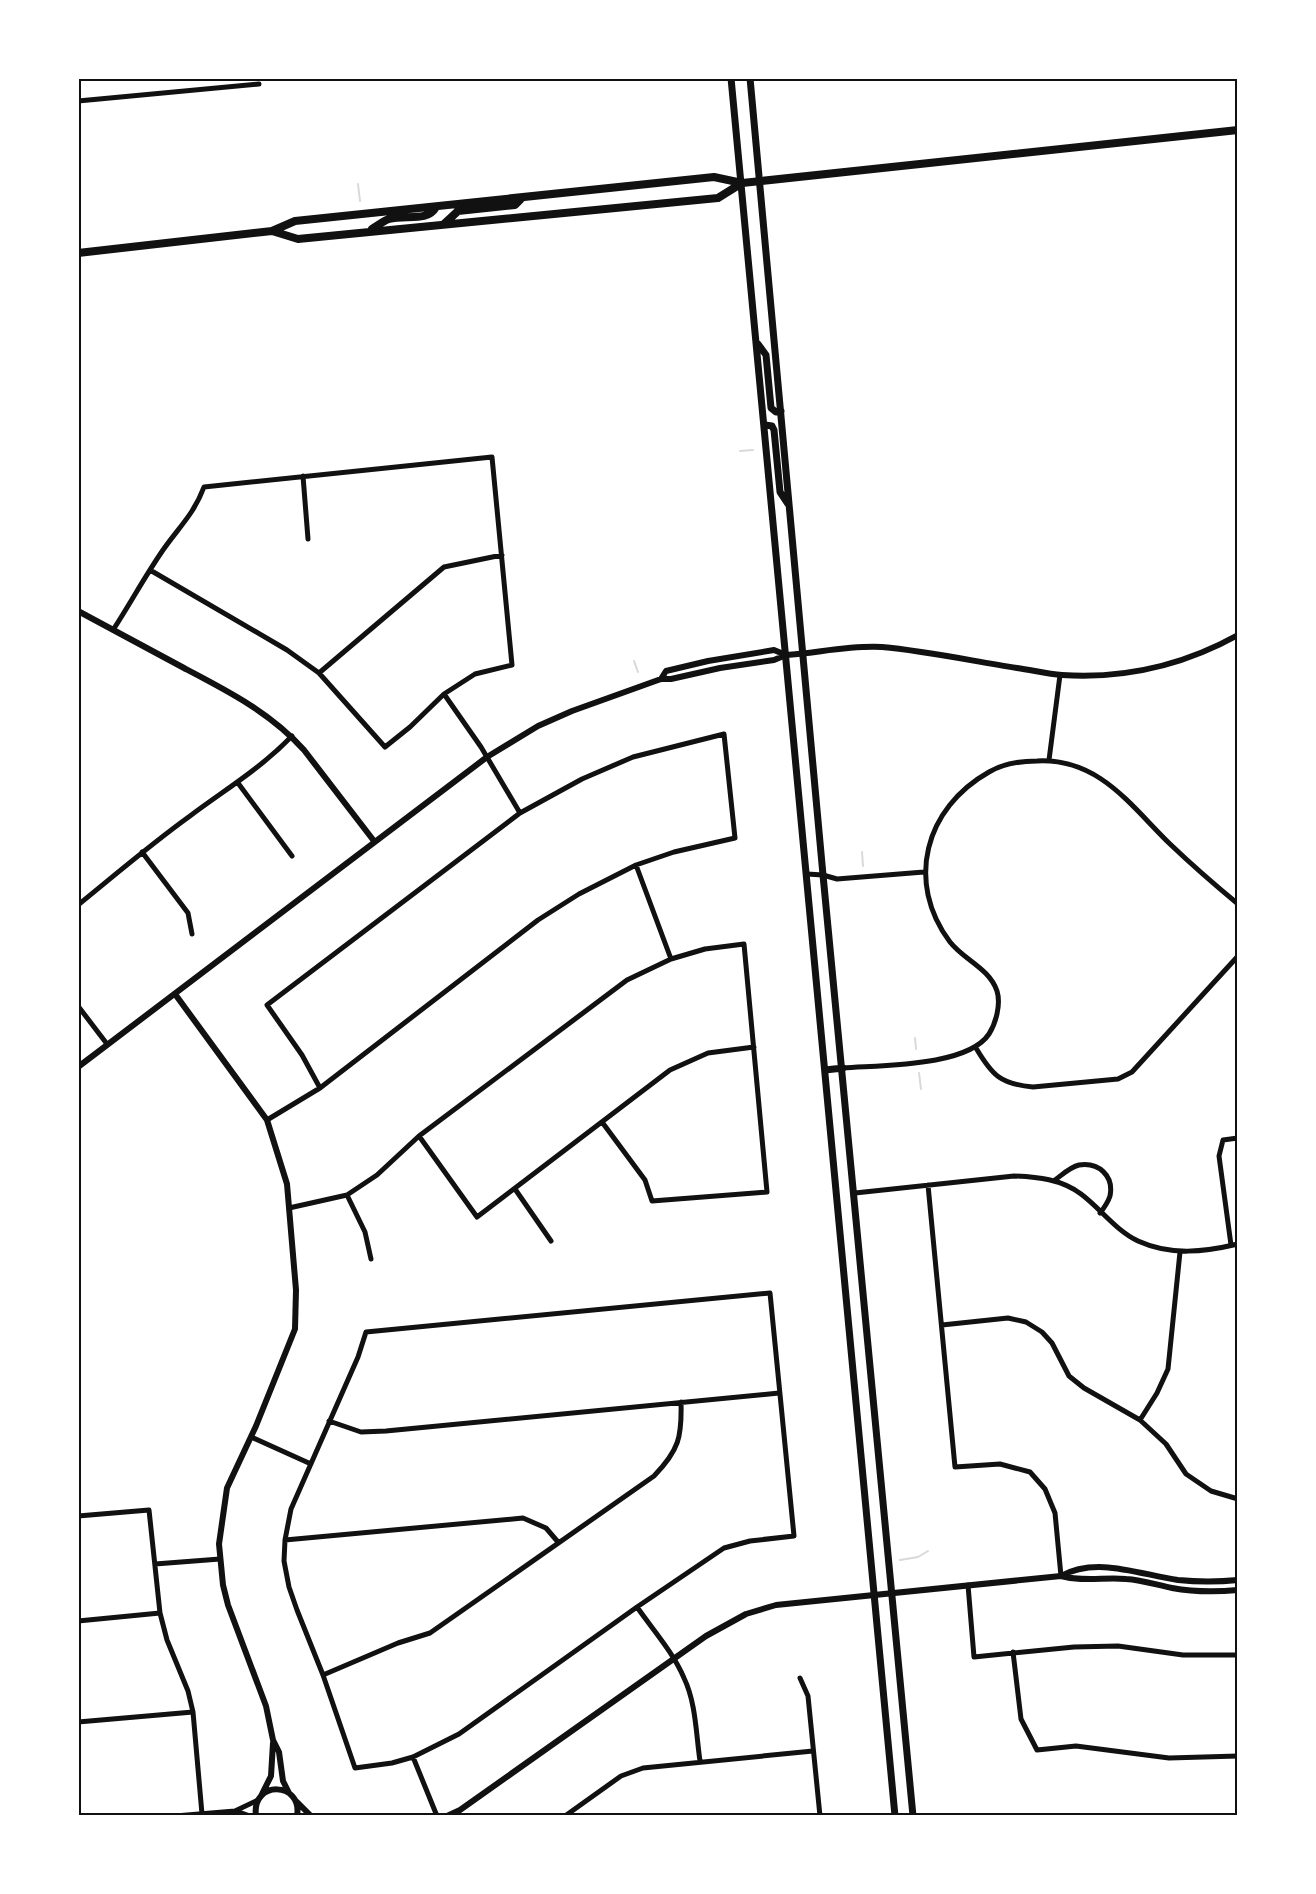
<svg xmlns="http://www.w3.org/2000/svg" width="1316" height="1894" viewBox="0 0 1316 1894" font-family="Figtree,sans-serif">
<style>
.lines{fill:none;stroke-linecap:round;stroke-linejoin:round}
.stream{stroke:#d9d9d9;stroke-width:2}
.minor{stroke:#111;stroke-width:5}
.tertiary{stroke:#111;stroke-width:6}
.secondary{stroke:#111;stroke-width:7}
.primary{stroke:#111;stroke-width:8}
.neatline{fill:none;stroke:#111;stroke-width:2}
</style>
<rect width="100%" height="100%" fill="#fff"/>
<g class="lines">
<path class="stream" d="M358 184 360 201
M740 451 753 450
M634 661 638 672
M862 852 863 866
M915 1038 916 1049
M919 1073 921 1089
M900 1560 918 1557 928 1551"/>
<path class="minor" d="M78 101 259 84
M303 476 308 539
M113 630C130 604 145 576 163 550 179 527 194 514 204 487L492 457 512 665 475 674 444 694 410 727 385 747 319 673 287 650 150 570
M319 673 444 567 502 555
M444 694 481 747 520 813
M1049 760 1060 675
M238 783 292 856
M142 852 188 913 192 934
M636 865 671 959
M807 874 823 875 837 879 924 872
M78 905C115 875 151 844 190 816 226 789 260 769 292 736
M78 1006 107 1044
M976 1048C992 1075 1000 1084 1033 1087L1118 1079 1132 1072 1238 956
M843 1068C880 1065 967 1067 989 1034 996 1023 1001 1004 997 991 989 968 964 960 950 942 905 882 925 808 989 772 1004 763 1020 761 1037 761 1099 758 1130 805 1170 844 1192 865 1215 885 1238 904
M267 1120 320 1088 538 920 579 894 636 865 674 852 735 838 724 734 633 757 582 779 520 813 267 1005 302 1055 320 1088
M419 1136 477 1217 670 1070 708 1053 754 1047
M1055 1180C1062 1175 1070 1167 1079 1165 1099 1162 1114 1176 1110 1196 1108 1202 1104 1208 1100 1213
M928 1185 955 1467 1000 1464 1030 1472 1045 1489 1055 1513 1061 1576
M515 1189 551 1241
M855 1193 1014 1176C1038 1177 1061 1179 1081 1194 1100 1208 1115 1230 1138 1241 1171 1256 1204 1252 1238 1244
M347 1195 365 1232 371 1259
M289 1208 347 1195 377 1175 419 1136 627 980 671 959 705 949 744 944 767 1192 652 1201 645 1180 602 1122
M1231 1245 1219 1156 1223 1140 1238 1138
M770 1293 794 1536 750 1541 724 1548 637 1607 459 1734 413 1757 392 1763 355 1768 323 1675 297 1610 289 1587 284 1561 285 1540 291 1509 358 1357 366 1332Z
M942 1325 1008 1318 1026 1322 1042 1332 1052 1343 1069 1376 1084 1388 1140 1420 1166 1444 1186 1474 1211 1491 1238 1499
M1140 1420 1157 1393 1168 1369 1180 1252
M329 1421 361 1432 386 1431 779 1393
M251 1437 311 1464
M78 1516 149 1510 160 1613 167 1640 188 1691 193 1712 202 1814
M285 1540 523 1518 546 1528 558 1542
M155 1564 220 1559
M968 1585 974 1657 1074 1647 1118 1646 1183 1655H1238
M637 1607C653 1630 673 1652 684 1678 696 1703 696 1734 700 1761
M78 1621 160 1613
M1013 1652 1021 1719 1037 1750 1076 1746 1169 1758 1238 1756
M323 1675 398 1643 430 1633 654 1476C679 1450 682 1437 681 1402
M800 1678 808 1696 820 1816
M78 1722 193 1712
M413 1757 437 1816
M236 1811 250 1816
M175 1816 235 1811 258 1800
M565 1816 621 1776 643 1768 813 1751"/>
<path class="tertiary" d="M78 611C113 630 148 649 184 668 228 691 271 713 304 750L374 841
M661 679 666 671 708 661 774 650 786 655
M175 994 267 1120 287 1184 296 1290 295 1329 256 1426 227 1488 219 1544 223 1585 228 1605 266 1706 273 1740 279 1752 283 1781 289 1793
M78 1067 487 757 538 726 572 711 661 679H671L720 668 774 660 786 655C817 653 850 645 882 647 927 651 972 661 1017 668 1032 670 1047 674 1062 675 1124 679 1184 665 1238 635
M1061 1576C1097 1556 1141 1575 1178 1580 1198 1582 1218 1582 1238 1580
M262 1794 271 1776 273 1743
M297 1802 311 1816
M256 1816C251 1780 303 1781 297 1816
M447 1816 460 1810 706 1636 746 1614 776 1605 1061 1576C1082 1582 1105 1577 1126 1579 1142 1580 1157 1585 1172 1588 1194 1592 1216 1592 1238 1590"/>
<path class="secondary" d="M731 78 895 1816
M750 78 823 875 913 1816
M758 344 766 355 771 408 776 412 781 411
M765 425 772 426 774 430 780 492 788 504
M825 1070 843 1068"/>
<path class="primary" d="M444 224 458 211 515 205 522 198
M372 229C377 226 383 221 389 219 405 214 427 223 436 207
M272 231 298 239 718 198 742 183
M78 253 272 231 295 221 714 177 742 183 1238 130"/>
</g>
<rect width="1316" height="1894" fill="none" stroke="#ffffff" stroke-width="159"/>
<rect x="80" y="80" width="1156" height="1734" class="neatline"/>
</svg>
